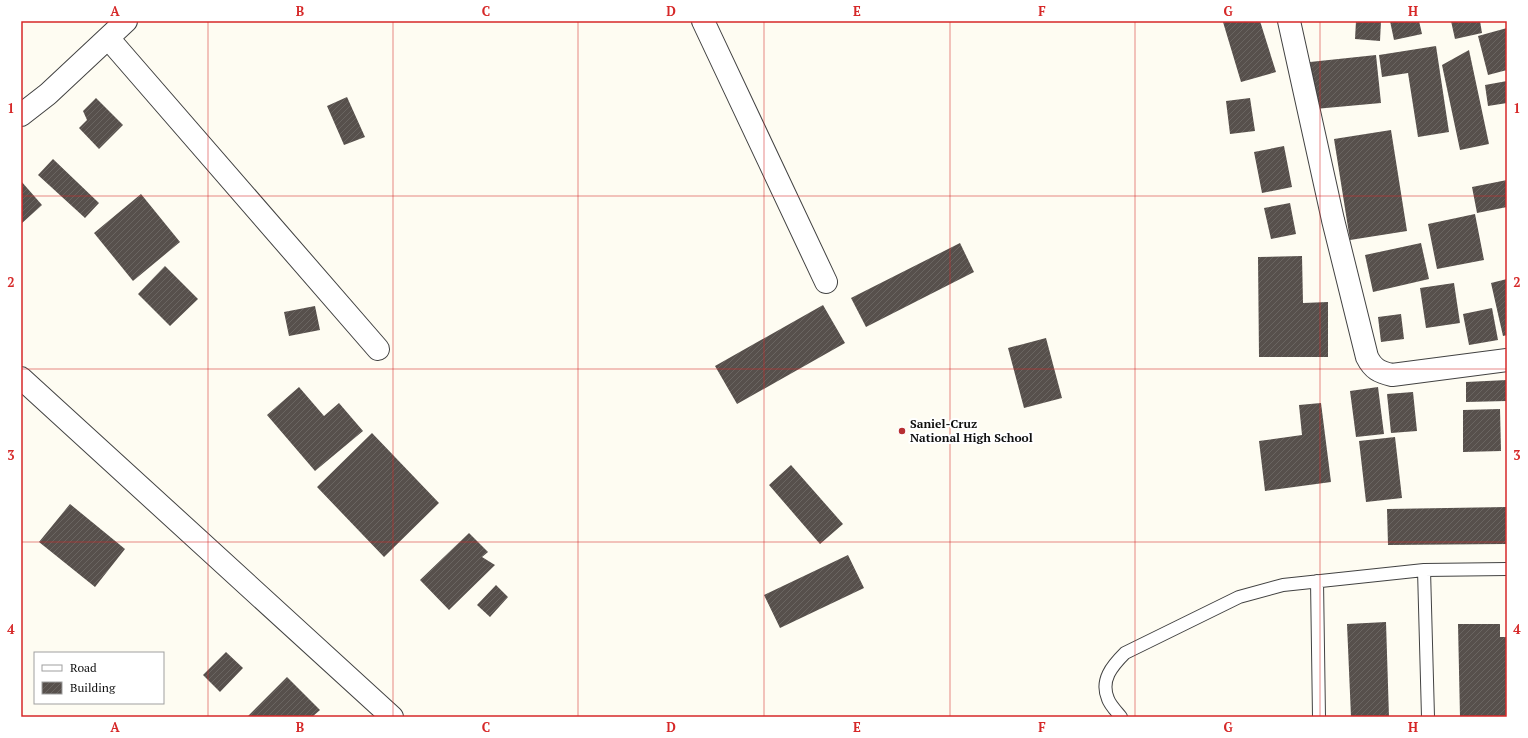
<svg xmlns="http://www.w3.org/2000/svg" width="1528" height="738" viewBox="0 0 1528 738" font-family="'PT Serif',serif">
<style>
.building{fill:url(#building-hatch)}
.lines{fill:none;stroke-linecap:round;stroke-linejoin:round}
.lane-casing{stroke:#424242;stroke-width:14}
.street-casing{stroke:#424242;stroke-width:24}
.lane{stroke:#fff;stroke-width:12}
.street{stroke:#fff;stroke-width:22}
.grid{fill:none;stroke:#d62828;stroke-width:1;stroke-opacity:0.55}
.poi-dot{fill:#b72f32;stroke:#fff;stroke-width:1.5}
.labels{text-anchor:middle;stroke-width:4;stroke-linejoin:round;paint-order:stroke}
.poi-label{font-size:12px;font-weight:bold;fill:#0f0f0f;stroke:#fff;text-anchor:start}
.neatline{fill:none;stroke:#d62828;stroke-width:1.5}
.grid-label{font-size:13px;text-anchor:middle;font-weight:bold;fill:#d62828}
</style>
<defs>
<pattern id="building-hatch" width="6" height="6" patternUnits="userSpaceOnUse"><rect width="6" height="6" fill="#57504c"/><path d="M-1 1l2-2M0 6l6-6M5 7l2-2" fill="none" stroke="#6a6561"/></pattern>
</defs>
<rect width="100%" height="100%" fill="#fefcf2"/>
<path class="building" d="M1227 21H1260L1276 72 1241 82 1223 22Z
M1356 21H1381L1380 41 1355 39Z
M1390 21H1419L1422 34 1394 40Z
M1451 21H1480L1482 33 1455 39Z
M1507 28V70L1488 75 1478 36Z
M1436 46 1449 132 1418 137 1408 73 1382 77 1379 55Z
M1469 50 1489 144 1460 150 1442 65Z
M1376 55 1381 103 1315 109 1310 62Z
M1507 81V103L1488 106 1485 85Z
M347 97 365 137 344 145 327 106Z
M96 98 123 125 99 149 79 128 87 120 83 111Z
M1250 98 1255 131 1230 134 1226 101Z
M1391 130 1407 231 1350 240 1334 139Z
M1284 146 1292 187 1262 193 1254 152Z
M53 159 99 203 85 218 38 175Z
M1507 180V207L1477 213 1472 187Z
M21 181 42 205 21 224Z
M141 194 180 242 133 281 94 233Z
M1290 203 1296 234 1271 239 1264 208Z
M1475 214 1484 260 1437 269 1428 224Z
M960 243 974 272 866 327 851 298Z
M1421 243 1429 279 1373 292 1365 255Z
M1302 256 1303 303 1328 302V357H1259L1258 257Z
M165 266 198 299 170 326 138 294Z
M1507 279V335L1503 336 1491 283Z
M1454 283 1460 323 1426 328 1420 288Z
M823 305 845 343 737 404 715 366Z
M315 306 320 330 289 336 284 312Z
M1492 308 1498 340 1469 345 1463 314Z
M1401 314 1404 339 1381 342 1378 317Z
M1046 338 1062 398 1024 408 1008 348Z
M1507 380V401L1466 402V382Z
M299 387 324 416 339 403 363 431 315 471 267 415Z
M1378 387 1384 434 1356 437 1350 391Z
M1413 392 1417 431 1391 433 1387 394Z
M1321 403 1331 482 1265 491 1259 441 1302 435 1299 405Z
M1500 409 1501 451 1463 452V410Z
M372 433 439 503 384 557 317 487Z
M1395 437 1402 498 1366 502 1359 441Z
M791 465 843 524 820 544 769 485Z
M70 504 125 549 95 587 39 542Z
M1507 507V544L1388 545 1387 509Z
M469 533 488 552 482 557 495 565 449 610 420 580Z
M848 555 864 588 780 628 764 595Z
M496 585 508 597 490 617 477 605Z
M1386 622 1389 717H1351L1347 624Z
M1458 624H1500V637H1507V717H1460Z
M226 652 243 668 220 692 203 675Z
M287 677 320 710 312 717H247Z"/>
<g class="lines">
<g class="lane-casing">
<path id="lane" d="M1424 570 1428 717
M1317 581 1319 717
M1121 717C1117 712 1110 705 1108 699 1100 680 1112 666 1125 653L1239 597 1283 585 1424 570 1507 569"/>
</g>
<g class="street-casing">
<path id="street" d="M703 21 826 282
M1289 21 1333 220 1367 357C1373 369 1379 372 1392 375L1507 360
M108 38 378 349
M21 115 48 94 126 21
M21 378 392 717"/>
</g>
<use href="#lane" class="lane"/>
<use href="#street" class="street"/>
</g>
<path class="grid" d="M208 21V717M393 21V717M578 21V717M764 21V717M950 21V717M1135 21V717M1320 21V717M21 196H1507M21 369H1507M21 542H1507"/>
<circle class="poi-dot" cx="902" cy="431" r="4"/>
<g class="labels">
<g class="poi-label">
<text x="910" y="428">Saniel-Cruz<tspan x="910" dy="14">National High School</tspan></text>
</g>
</g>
<rect width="1528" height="738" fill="none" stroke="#ffffff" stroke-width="44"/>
<rect x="34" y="652" width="130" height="52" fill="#ffffff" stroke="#9f9f9f"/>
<rect x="42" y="665" width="20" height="6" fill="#ffffff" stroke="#9f9f9f"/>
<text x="70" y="672" font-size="12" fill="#0f0f0f">Road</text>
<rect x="42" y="682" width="20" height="12" fill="url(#building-hatch)" stroke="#9f9f9f"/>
<text x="70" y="692" font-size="12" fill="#0f0f0f">Building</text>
<rect x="22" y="22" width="1484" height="694" class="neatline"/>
<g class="grid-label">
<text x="115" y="16">A</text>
<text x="300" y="16">B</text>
<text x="486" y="16">C</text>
<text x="671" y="16">D</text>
<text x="857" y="16">E</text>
<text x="1042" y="16">F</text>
<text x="1228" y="16">G</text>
<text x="1413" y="16">H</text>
<text x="11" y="113">1</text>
<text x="1517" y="113">1</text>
<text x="11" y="287">2</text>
<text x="1517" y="287">2</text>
<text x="11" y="460">3</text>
<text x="1517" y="460">3</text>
<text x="11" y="634">4</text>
<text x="1517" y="634">4</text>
<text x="115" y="732">A</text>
<text x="300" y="732">B</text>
<text x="486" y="732">C</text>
<text x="671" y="732">D</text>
<text x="857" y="732">E</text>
<text x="1042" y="732">F</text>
<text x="1228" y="732">G</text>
<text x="1413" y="732">H</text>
</g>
</svg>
